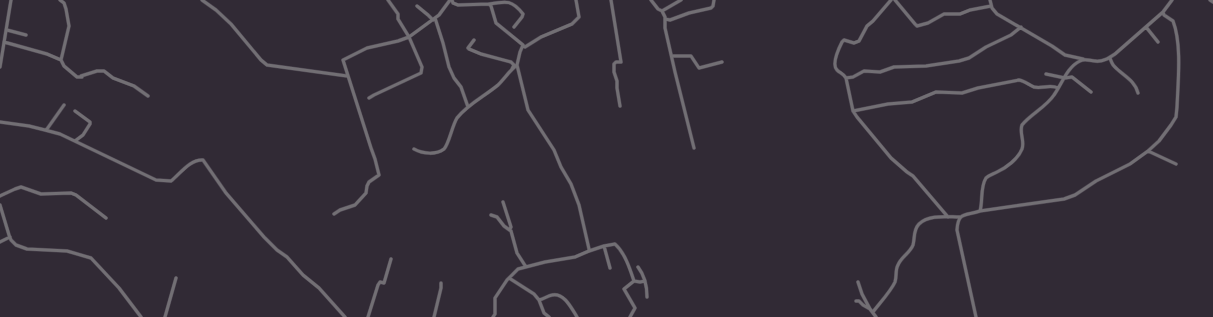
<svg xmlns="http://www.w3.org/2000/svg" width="1213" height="317" viewBox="0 0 1213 317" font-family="'Nunito Sans',sans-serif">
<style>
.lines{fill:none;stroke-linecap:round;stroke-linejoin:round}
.minor-casing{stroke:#4d4651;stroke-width:4}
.minor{stroke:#726f74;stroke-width:3}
</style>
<rect width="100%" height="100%" fill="#312a35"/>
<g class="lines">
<g class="minor-casing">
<path id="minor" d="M60 0 64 3 66 9 69 26 61 60 64 66 77 77H82
M202 0 216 10 231 24 261 60 267 65 347 76
M452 0 453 3 458 5 489 4 491 6 496 23 523 45 520 52 517 65 528 110 554 150 561 167 571 184 579 205 589 249V251L575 257 545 262 518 269 507 280 495 298V314L493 317
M611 0 621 62H616L614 64V72L617 81V88L620 106
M651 0 658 9 662 11 665 17V28L675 72 694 148
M895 0 915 24 917 26 928 23 944 14H960L970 10 991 6
M990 0 992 8 997 14 1052 46 1065 55 1083 59
M1210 0 1213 2
M489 4C507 1 512 0 523 14L522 17 514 27
M417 6 428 15 433 20
M662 11 681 0
M435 18 443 43 449 67 454 78 461 87 468 107
M665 19 670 20 689 13 711 8 713 6 714 0
M1146 27 1158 42
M7 30 26 35
M474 40 468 48 469 49 481 54 511 62 514 65 512 69
M4 42 47 54 61 60
M523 46 525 47 541 37 572 24 579 17 576 0
M672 56H691L699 68 722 62
M1110 58C1111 61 1112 64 1114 66 1122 75 1135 80 1138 93
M0 67 11 0
M1046 74 1065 78 1072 77 1091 92
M81 76 97 71H104L113 78 134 86 148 96
M846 78C844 74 840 73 837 70 831 64 839 48 842 42L844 40 854 43 859 41 867 26 873 21 891 0
M369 98 374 95 421 73 422 67 409 37 398 19V14L388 0
M75 111 90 122V124L83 135 75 141
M853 111 888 104 912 102 936 92 962 93 978 88 1019 80C1025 81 1029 85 1034 87 1042 89 1050 84 1058 88
M0 122 29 126 45 130 47 129 64 105
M45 130 60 134 156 180 171 181C180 174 190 159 203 160L226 193 264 237 277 250 287 257 303 275 319 288 345 317
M414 149C423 154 436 155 444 149 449 144 452 126 457 118 468 104 485 96 498 85 505 78 510 70 517 65
M1148 151 1176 164
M0 196 15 189 21 187 41 194 71 193 76 195 106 218
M503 202 511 227 510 229H509
M0 205 9 235 11 240 16 245 27 249 67 251 91 258 119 288 141 317
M980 211 1064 199 1075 195 1096 181 1130 164 1148 151 1159 141 1171 125 1176 117 1177 107C1178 82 1182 44 1173 21L1164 15 1163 12
M334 214 340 210 355 205 366 193 367 186 369 182 379 175 375 159 371 148 343 60 367 48 398 41 409 37 439 15 450 0
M491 215 497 217 504 226 511 231 517 253 526 267
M948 217 913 176 907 172 891 158 857 117 853 111 846 78 853 77 864 71 880 72 894 67 926 66 959 61 969 58 986 47 1011 35 1021 27
M0 242 10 237
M604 246 610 268
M589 251 604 246 615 244C625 253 630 269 634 281L640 282 645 281
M638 267C645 276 647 286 647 297
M509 278 534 294 539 300C544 299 547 296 552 295 564 292 572 309 577 317
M858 282 862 294 870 309
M539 300 544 313 549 317
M856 301H859L863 305 870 309 876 317
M873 312C879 304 891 291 895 282 897 276 895 270 898 265 901 257 910 253 913 245 915 238 913 230 919 224 929 214 947 217 960 217
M165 317 176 278
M368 317 378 285 380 282 384 283 391 259
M434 317 441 288V283
M630 317 635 308 624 289 634 281
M976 317 957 230C958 211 966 216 980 211 983 201 980 187 986 178 989 175 993 174 997 172 1006 168 1018 159 1022 149 1025 141 1019 133 1022 125 1031 114 1046 107 1054 95 1062 84 1067 67 1080 61 1085 58 1090 61 1095 61 1103 62 1109 58 1115 54L1163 12 1172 0"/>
</g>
<use href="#minor" class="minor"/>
</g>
</svg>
